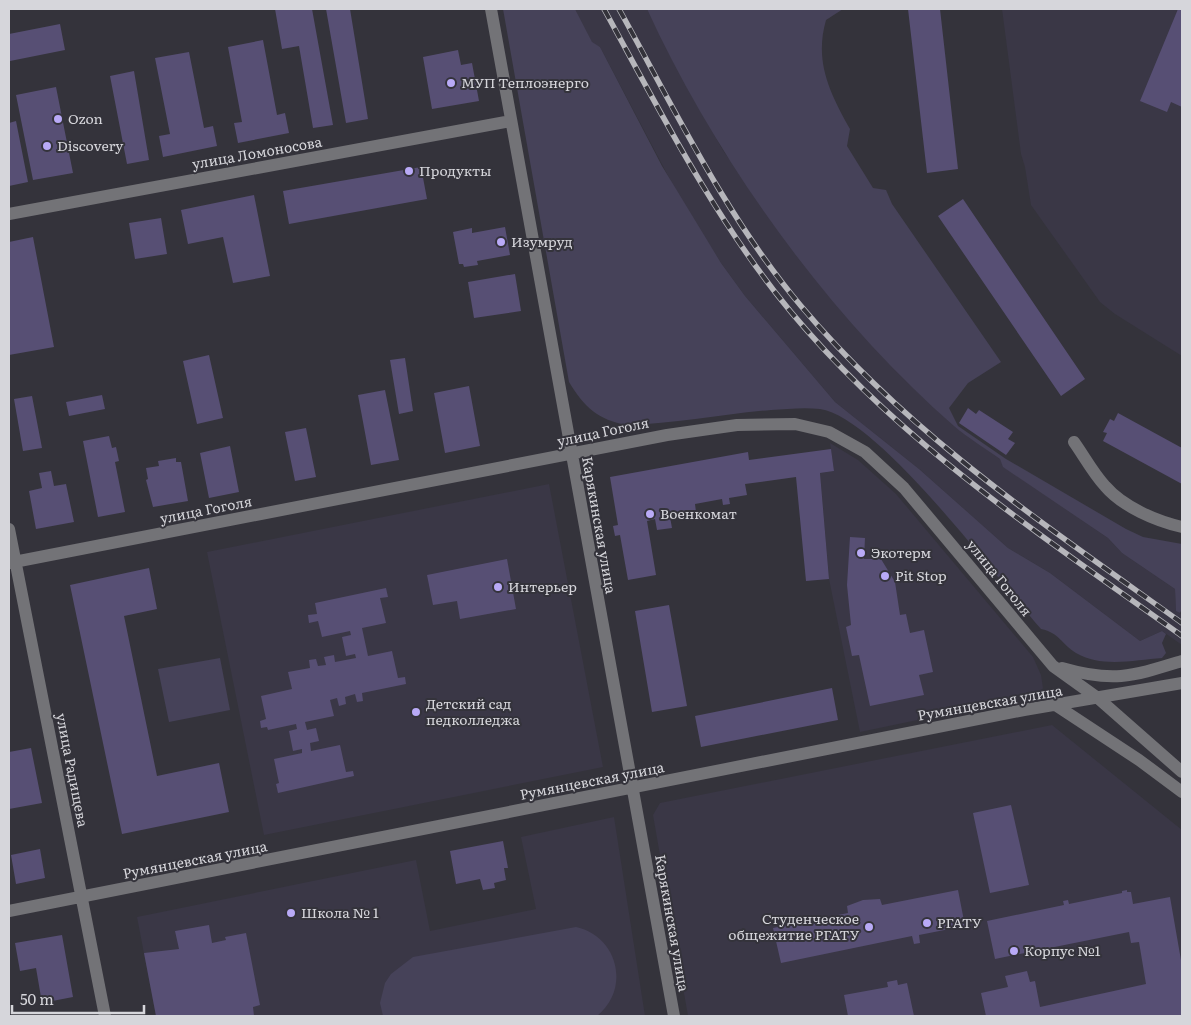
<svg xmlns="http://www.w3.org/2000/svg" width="1191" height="1025" viewBox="0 0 1191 1025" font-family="Literata,serif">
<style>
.built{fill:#3a3746}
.green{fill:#464259}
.building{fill:#574f74}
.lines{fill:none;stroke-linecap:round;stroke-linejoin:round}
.minor{stroke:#737377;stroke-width:12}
.rail-casing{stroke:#b6b6bb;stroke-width:5.5}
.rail{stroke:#34333b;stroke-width:4;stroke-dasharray:11;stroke-linecap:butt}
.poi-dot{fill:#b9aaf7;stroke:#34333b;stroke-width:2}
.labels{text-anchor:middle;stroke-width:4;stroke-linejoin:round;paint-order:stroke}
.poi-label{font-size:14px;fill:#d6d6db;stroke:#34333b;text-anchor:start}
.street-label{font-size:14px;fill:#d6d6db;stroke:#34333b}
</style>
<rect width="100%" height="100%" fill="#34333b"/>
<path class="built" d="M575 9H647L689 91 724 152 872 344 905 380 956 427 1000 459 1004 467 1108 538 1122 553 1175 589 1176 610 1182 615V645L1162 631 1140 641 1050 573 1008 548 919 469 835 402 745 296 721 263 684 206 600 47 592 43Z
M1002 9H1182V356L1115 314 1100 302 1031 205 1025 167 1021 154Z
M830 443 858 460 896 494 1033 657 1041 675 1043 688 1040 692 1027 697 860 732 829 579 820 473 834 471Z
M549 484 603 767 264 835 207 552Z
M1052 725 1182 830V1016H688L653 815 660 803Z
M614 817 645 1016H156L137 917 416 860 430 931 536 909 521 837Z"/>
<path class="green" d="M503 9H575L592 42 600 47 662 166 721 263 745 296 835 402 919 469 1008 548 1050 573 1140 641 1162 631 1166 634 1162 643 1166 653 1162 658C1135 660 1101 668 1076 653 1061 644 1060 633 1041 629 999 581 878 417 820 409 804 407 787 409 771 410 723 414 675 424 627 425 598 420 584 407 569 382Z
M647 9H843L826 20C814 62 830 93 850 129L847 146 873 188 886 190 892 204 1001 362 968 383 949 408 958 426 1006 459 1126 529 1143 537 1182 544V609L1180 613 1176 611 1175 589 1122 553 1108 538 1003 467 1000 459C985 448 968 438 954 426 828 316 717 161 647 9Z
M220 658 230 710 169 722 158 669Z
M576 927C618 936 631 989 597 1016H383L380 1003 385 983 391 974 413 957Z"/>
<path class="building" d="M275 9H312L333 125 313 128 299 46 282 49Z
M326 9H350L368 119 346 123Z
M908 9H940L958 169 927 173Z
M1178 9H1182V107L1171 102 1167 112 1140 101Z
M60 24 65 50 10 61 9 34Z
M263 40 277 115 285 113 289 133 238 143 234 123 242 122 228 47Z
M458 50 461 65 472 63 479 101 432 109 423 57Z
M189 52 204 128 213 126 217 146 163 157 159 136 170 134 155 58Z
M134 71 149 160 127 164 110 76Z
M56 87 73 173 33 180 16 95Z
M16 121 28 182 9 186V123Z
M421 167 427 199 289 224 283 191Z
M254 195 270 276 233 283 223 237 188 244 181 210Z
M963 199 1085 379 1061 396 938 216Z
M161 218 167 254 135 259 129 223Z
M505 227 510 255 477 261 478 265 464 267 463 264H459L453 232 472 228V233Z
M33 237 54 347 9 355V242Z
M515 274 521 311 474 318 468 282Z
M209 355 223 418 197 424 183 361Z
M405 358 413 411 399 414 390 360Z
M469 386 480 446 445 453 434 393Z
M385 390 399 460 371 465 358 395Z
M102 395 105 409 69 416 66 402Z
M32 396 42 448 23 451 14 399Z
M968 408 976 414 979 410 1013 432 1008 439 1015 443 1006 455 959 423Z
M1118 413 1182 448V484L1103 441 1107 433 1103 432 1110 419 1114 421Z
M306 428 316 477 295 481 285 432Z
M109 436 112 448 116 447 119 461 115 462 125 512 98 517 83 441Z
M230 446 239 492 209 498 200 453Z
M831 449 834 471 820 473 829 579 806 581 796 477 745 484 747 495 729 498 730 504 723 505 722 499 695 504 696 512 670 517 672 528 657 530 655 519 647 521 656 575 628 580 620 535 615 536 613 526 618 525 610 477 748 452 749 460Z
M176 458V462H181L188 501 153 507 146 480 148 479 146 468 159 466 158 461Z
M51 471 54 486 66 484 74 522 36 529 29 491 42 488 39 473Z
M850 537 865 538 864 559H881L895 582 900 615 906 614 910 633 924 630 933 672 919 675 924 695 870 706 859 655 852 656 846 627 851 625 847 585Z
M507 559 516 609 460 619 457 601 433 605 427 575Z
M149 568 157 609 124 616 157 776 219 763 229 812 122 834 70 585Z
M386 588 388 597 380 598 386 623 362 628 368 656 392 651 398 678 405 677 406 684 362 693 363 701 357 702 355 694 345 697 346 704 339 706 337 698 330 700 334 716 305 722 307 730 316 728 319 741 310 743 311 751 340 745 346 772 353 771 354 776 278 793 276 784 279 783 274 759 302 753V749L293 751 289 731 297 729 296 724 268 730 267 727 261 728 260 721 266 719 261 696 292 689 288 672 310 668 309 660 316 659 318 666 326 665 324 657 334 655 335 662 356 658 355 654 346 656 342 637 351 635 350 631 322 637 318 621 309 623 308 615 317 614 315 603Z
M669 605 687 706 652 712 635 611Z
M832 688 838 720 701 747 695 716Z
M31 748 42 803 9 809V752Z
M1011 805 1029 885 990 893 973 813Z
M503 841 508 868H504L506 880 494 883 495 888 483 890 480 879 456 884 450 851Z
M40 849 45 878 16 884 11 855Z
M958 890 965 926 919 935 920 943 914 944 912 936 781 963 773 928 848 913 847 906 863 900 880 899 882 905Z
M1127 890V892H1131L1133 904 1170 897 1182 966V1016H986L981 993 1008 987 1005 976 1027 971 1030 982 1035 981 1040 1007 1146 984 1139 942 1131 943 1129 932 995 959 987 921 1064 905 1063 901 1068 900 1069 904 1122 893V891Z
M209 925 212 943 226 940 225 937 246 933 260 1005 253 1007 254 1016H156L144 953 179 949 175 931Z
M62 935 73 997 42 1003 36 968 20 971 15 943Z
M897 980 898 985 907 983 914 1016H848L844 995 888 987 887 982Z"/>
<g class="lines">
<path class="minor" d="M491 9 674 1016
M9 214 511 121
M1074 442C1084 456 1093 473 1105 486 1123 507 1156 521 1182 527
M9 529 105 1016
M9 563 667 435 737 425 795 424 829 432 865 452 904 488 1053 666 1099 699 1182 772
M1062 668C1114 683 1133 676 1182 661
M1057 706 1139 760 1182 792
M9 911 1024 710 1182 683"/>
<g class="rail-casing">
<path id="rail" d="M604 9C661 113 715 220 791 312 901 444 1044 537 1182 636
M619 9C675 110 726 217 801 306 911 436 1045 525 1182 623"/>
</g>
<use href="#rail" class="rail"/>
</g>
<g class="poi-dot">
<circle cx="451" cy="83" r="5"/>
<circle cx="58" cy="119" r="5"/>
<circle cx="47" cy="146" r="5"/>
<circle cx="409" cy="171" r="5"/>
<circle cx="501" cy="242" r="5"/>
<circle cx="650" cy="514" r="5"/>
<circle cx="861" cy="553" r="5"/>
<circle cx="885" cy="576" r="5"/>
<circle cx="498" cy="587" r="5"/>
<circle cx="416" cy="712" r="5"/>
<circle cx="291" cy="913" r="5"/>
<circle cx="927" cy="923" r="5"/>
<circle cx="869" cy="927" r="5"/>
<circle cx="1014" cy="951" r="5"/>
</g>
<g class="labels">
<g class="poi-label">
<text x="461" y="88">МУП Теплоэнерго</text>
<text x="68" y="124">Ozon</text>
<text x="57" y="151">Discovery</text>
<text x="419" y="176">Продукты</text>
<text x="511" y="247">Изумруд</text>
<text x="660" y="519">Военкомат</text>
<text x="871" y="558">Экотерм</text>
<text x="895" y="581">Pit Stop</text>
<text x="508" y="592">Интерьер</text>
<text x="426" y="709">Детский сад<tspan x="426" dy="16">педколледжа</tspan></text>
<text x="301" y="918">Школа № 1</text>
<text x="859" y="924" text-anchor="end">Студенческое<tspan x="859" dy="16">общежитие РГАТУ</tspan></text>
<text x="937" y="928">РГАТУ</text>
<text x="1024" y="956">Корпус №1</text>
</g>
<g class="street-label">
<text transform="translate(257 153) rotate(-10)" y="5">улица Ломоносова</text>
<text transform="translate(603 432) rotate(-12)" y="5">улица Гоголя</text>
<text transform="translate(206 510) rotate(-11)" y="5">улица Гоголя</text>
<text transform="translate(599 525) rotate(80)" y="5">Карякинская улица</text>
<text transform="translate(999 578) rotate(51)" y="5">улица Гоголя</text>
<text transform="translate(990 703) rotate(-10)" y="5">Румянцевская улица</text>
<text transform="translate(72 770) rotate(79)" y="5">улица Радищева</text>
<text transform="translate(592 781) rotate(-11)" y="5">Румянцевская улица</text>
<text transform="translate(195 860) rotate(-11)" y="5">Румянцевская улица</text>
<text transform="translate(672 923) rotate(80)" y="5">Карякинская улица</text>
</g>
</g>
<rect width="1191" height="1025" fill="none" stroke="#d6d6db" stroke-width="20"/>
<path d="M12 1005v8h132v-8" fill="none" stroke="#d6d6db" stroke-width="2.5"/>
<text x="20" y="1005" font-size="15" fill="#d6d6db" stroke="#34333b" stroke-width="4" paint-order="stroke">50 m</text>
</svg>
